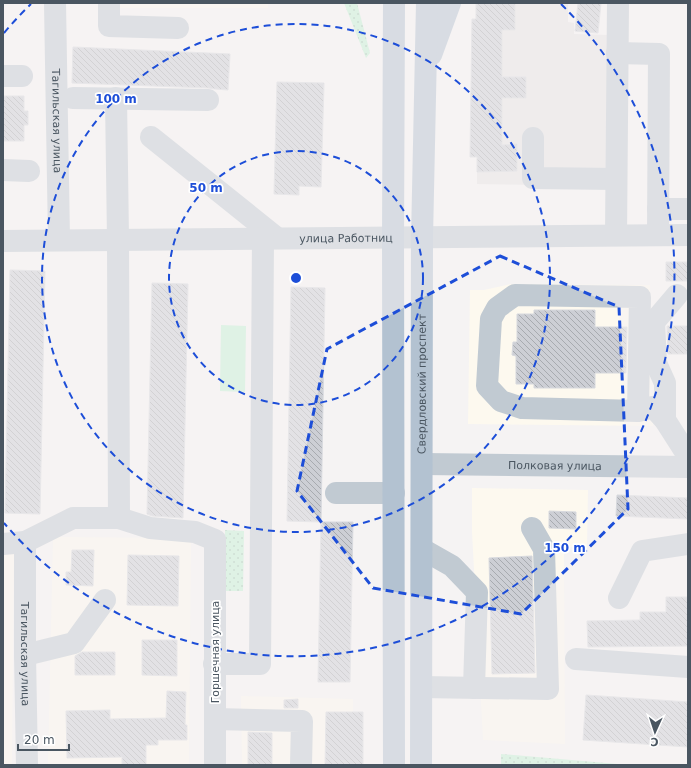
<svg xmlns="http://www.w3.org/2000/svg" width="691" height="768" viewBox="0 0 691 768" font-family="'DejaVu Sans',sans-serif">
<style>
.commercial{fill:#fdf9ef}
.education{fill:#e6e4e5}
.green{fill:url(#green-dots)}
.pitch{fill:#c3f1d5}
.building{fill:url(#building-back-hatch);stroke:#d7d9de}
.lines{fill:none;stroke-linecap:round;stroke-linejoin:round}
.minor{stroke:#c1cad2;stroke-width:22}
.major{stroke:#b3c2d1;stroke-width:22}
.marked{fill:none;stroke:#1d4ed8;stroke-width:3;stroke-dasharray:8 5;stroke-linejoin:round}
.ring{fill:none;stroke:#1d4ed8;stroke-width:2;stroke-dasharray:7 5}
.labels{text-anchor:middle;stroke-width:3.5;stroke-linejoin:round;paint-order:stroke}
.street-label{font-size:11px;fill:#4a5661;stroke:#fff}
.centre{fill:#1d4ed8;stroke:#fff;stroke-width:2}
.ring-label{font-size:12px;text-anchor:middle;font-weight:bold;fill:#1d4ed8;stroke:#fff;stroke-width:3.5;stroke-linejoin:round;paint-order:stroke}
</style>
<defs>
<pattern id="green-dots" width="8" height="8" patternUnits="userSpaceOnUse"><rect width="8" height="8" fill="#c3f1d5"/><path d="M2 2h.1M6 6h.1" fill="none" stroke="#a0c6b0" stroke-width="1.8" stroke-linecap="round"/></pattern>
<pattern id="building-back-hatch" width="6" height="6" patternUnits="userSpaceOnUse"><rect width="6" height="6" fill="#cdcfd5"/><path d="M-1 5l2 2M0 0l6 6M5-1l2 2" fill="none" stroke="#a8abb0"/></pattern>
</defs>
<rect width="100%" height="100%" fill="#f5f3f3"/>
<path class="commercial" d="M119 3H268V8H119Z
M511 284 650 285V390L653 396V426L468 424 470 290H484Z
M472 488 588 490 587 547H564L565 744 483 740 472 532Z
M53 537 191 538 189 765H48Z
M3 546H14L12 765H3Z
M241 696 353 699 352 765H242Z"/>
<path class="education" d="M476 3H568V22L574 23V34L608 35 606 186 477 184V157H470L472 19H476Z"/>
<path class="green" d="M344 3H357L370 53 366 58Z
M225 530 244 531 243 591H225Z
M501 754 629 765H501Z"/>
<path class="pitch" d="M221 325 246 326 245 392 220 391Z"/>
<path class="building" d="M476 3H515V30H502V77H526V98H502V145L517 144V171L477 172V157H470L472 19H476Z
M578 3H601L598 33 575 31Z
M73 47 230 54 228 90 215 89 208 88 72 83Z
M277 82 324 83 321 187 299 186V195L274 194Z
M3 96H24V111H28V125H24V141H3Z
M666 262H688V281H666Z
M10 270 45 271 40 514 5 513Z
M152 283 188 284 183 518 152 516 147 514Z
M291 287 325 288 321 522 287 521Z
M534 310H595V327H627L626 373H595V388H534V384H516V356L512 355 513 342H517V314H534Z
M667 326H688V354H668Z
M617 495 688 498V519L616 516Z
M549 511 576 512V529L549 528Z
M321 522H353L350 682H318Z
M72 550H94L93 586 66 585V572H71Z
M128 555 179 556 178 606 127 605Z
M532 556 535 673 492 674 489 558Z
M666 597H688V646L588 647 587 621 640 620V612H666Z
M142 640H177V676L142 675Z
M82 652H115V675H75V656Z
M167 691 186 692 185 725H187V740H158V745H146V765H122V757L67 758 66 711 110 710V719L166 718Z
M586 695 688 702V747L583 740Z
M298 699V708H284V700Z
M326 712H363V765H325Z
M248 732 272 733V765H248Z"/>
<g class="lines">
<g class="minor">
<path id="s1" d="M55 3 59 240"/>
<path d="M109 3V26L178 28"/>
<path d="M617 53 659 54 658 235"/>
<path d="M3 76H22"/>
<path d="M73 98 208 100"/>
<path d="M116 98 118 239 119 518"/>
<path d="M151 137 277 238"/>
<path d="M533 138V178L616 179"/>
<path d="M3 170 29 171"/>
<path d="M658 209H688"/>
<path d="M616 235 618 3"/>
<path id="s2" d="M3 241 688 235"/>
<path d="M638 411 522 408 501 401 487 386 491 319 497 308 515 295 640 297 638 411 653 407 665 420 688 456"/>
<path d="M665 420V383L656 363 654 322 677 295"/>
<path id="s3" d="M423 464 688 467"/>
<path d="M336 493H394"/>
<path id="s4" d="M25 542V655L27 765"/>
<path d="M3 544 25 542 73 518H119L150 528 195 532 215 540V765"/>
<path d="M422 549 452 566 477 592 474 688"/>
<path d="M619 598 642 551 688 544"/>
<path d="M25 655 74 643 105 600"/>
<path d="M576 659 688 667"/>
<path d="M214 664H260L263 238"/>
<path d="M422 687 548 689 544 549 532 528"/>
<path d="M215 719 302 721 301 765"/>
</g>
<g class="major">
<path d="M431 55 450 3"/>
<path d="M394 765 393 238 394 3"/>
<path id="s5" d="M421 765 422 238 427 3"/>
</g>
</g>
<path d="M0 0H691V768H0ZM500 256 619 307 628 509 521 614 373 588 297 491 327 349Z" fill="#f5f3f3" fill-opacity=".55" fill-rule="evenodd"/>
<path class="marked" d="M500 256 619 307 628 509 521 614 373 588 297 491 327 349Z"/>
<g class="ring">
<circle cx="296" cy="278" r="127"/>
<circle cx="296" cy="278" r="254"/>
<path d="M4 33A381 381 0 0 1 31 4M561 4A381 381 0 1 1 4 523"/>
</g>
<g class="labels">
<g class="street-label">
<text dy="4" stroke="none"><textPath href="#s1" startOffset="118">Тагильская улица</textPath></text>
<text dy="4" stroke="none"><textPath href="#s2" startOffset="343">улица Работниц</textPath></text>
<text dy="4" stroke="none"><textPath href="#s5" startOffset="381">Свердловский проспект</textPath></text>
<text dy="4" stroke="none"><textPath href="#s3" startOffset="132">Полковая улица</textPath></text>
<text transform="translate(215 652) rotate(-90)" y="4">Горшечная улица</text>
<text dy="4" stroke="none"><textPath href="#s4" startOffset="112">Тагильская улица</textPath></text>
</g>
</g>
<circle cx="296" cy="278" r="6" class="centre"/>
<g class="ring-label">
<text x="116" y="103">100 m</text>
<text x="206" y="192">50 m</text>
<text x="565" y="552">150 m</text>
</g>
<rect width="691" height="768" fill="none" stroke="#4a5661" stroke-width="8"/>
<g transform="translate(655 732) rotate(183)" stroke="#ffffff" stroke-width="3" paint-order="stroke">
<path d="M0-3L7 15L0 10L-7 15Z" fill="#4a5661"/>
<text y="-6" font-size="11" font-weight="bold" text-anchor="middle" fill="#4a5661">С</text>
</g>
<path d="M18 744v6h51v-6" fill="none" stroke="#4a5661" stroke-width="2"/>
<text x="24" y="744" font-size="12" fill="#4a5661" stroke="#ffffff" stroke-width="3" paint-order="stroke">20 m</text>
</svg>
